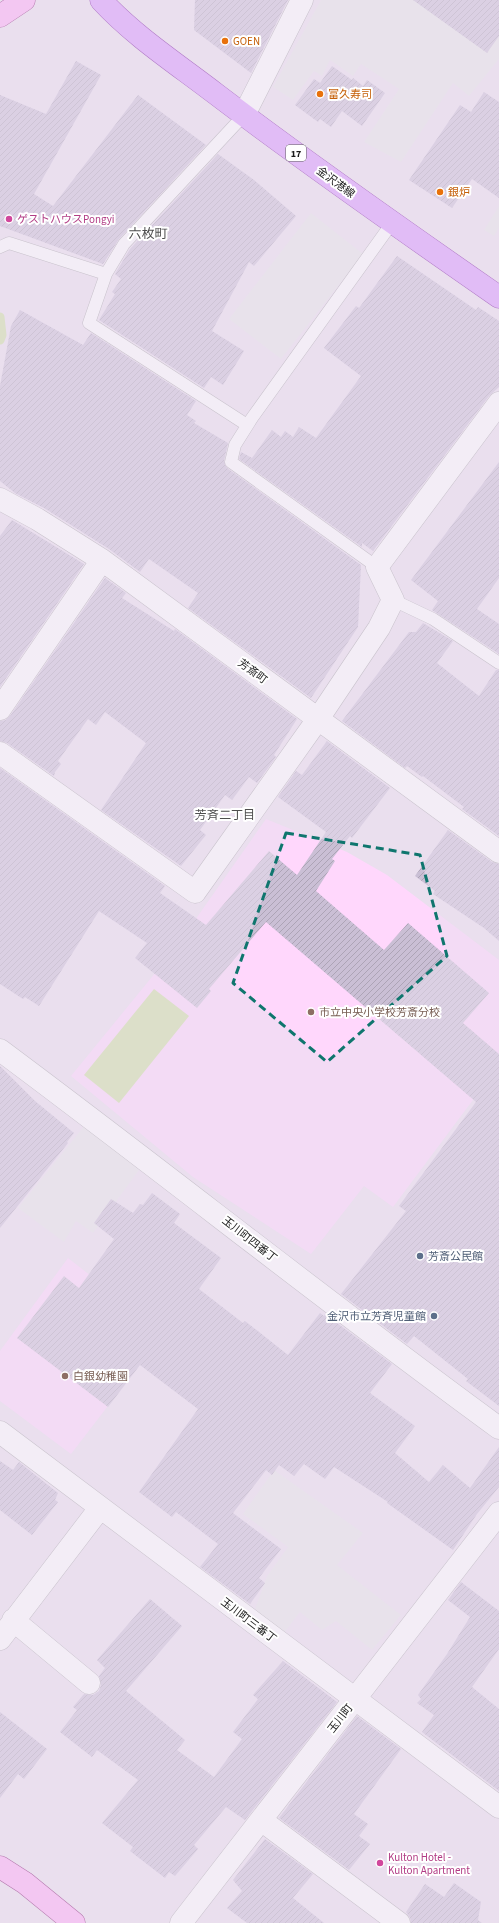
<svg xmlns="http://www.w3.org/2000/svg" width="499" height="1923" viewBox="0 0 499 1923" font-family="'Source Sans 3','Noto Sans JP',sans-serif">
<style>
.education{fill:#ffd7fc}
.parking{fill:#e7e7e7}
.water{fill:#cce09b}
.lines{fill:none;stroke-linecap:round;stroke-linejoin:round}
.stream{stroke:#cce09b;stroke-width:9}
.building{fill:url(#building-hatch)}
.lane-casing{stroke:#a2a2a2;stroke-width:13}
.street-casing{stroke:#a2a2a2;stroke-width:23}
.secondary-casing{stroke:#740060;stroke-width:23}
.primary-casing{stroke:#6b0092;stroke-width:23}
.lane{stroke:#fff;stroke-width:12}
.street{stroke:#fff;stroke-width:22}
.secondary{stroke:#ffacf5;stroke-width:22}
.primary{stroke:#d793ff;stroke-width:22}
.marked{fill:none;stroke:#0f766e;stroke-width:3;stroke-dasharray:8 5;stroke-linejoin:round}
.food-dot{fill:#e8710a;stroke:#fff;stroke-width:1.5}
.hotel-dot{fill:#d1479c;stroke:#fff;stroke-width:1.5}
.education-dot{fill:#8d6e63;stroke:#fff;stroke-width:1.5}
.service-dot{fill:#5c6f8a;stroke:#fff;stroke-width:1.5}
.labels{text-anchor:middle;stroke-width:4;stroke-linejoin:round;paint-order:stroke}
.shield{fill:#fff;stroke:#5f5f5f;stroke-width:1}
.shield-label{font-size:10px;font-weight:bold;fill:#1b1b1b}
.food-label{font-size:11px;fill:#c56008;stroke:#fff;text-anchor:start}
.street-label{font-size:11px;fill:#1b1b1b;stroke:#fff}
.hotel-label{font-size:11px;fill:#b23c85;stroke:#fff;text-anchor:start}
.education-label{font-size:11px;fill:#785e54;stroke:#fff;text-anchor:start}
.service-label{font-size:11px;fill:#4e5e75;stroke:#fff;text-anchor:start}
.neighbourhood-label{font-size:12px;fill:#4e4e4e;stroke:#fff}
.quarter-label{font-size:13px;fill:#4e4e4e;stroke:#fff}
</style>
<defs>
<pattern id="building-hatch" width="6" height="6" patternUnits="userSpaceOnUse"><rect width="6" height="6" fill="#cabfd5"/><path d="M-1 1l2-2M0 6l6-6M5 7l2-2" fill="none" stroke="#ada4b6"/></pattern>
</defs>
<rect width="100%" height="100%" fill="#eadfee"/>
<path class="education" d="M266 819 347 852 387 875 499 960V1065L393 1207 364 1186 311 1254 193 1177 71 1076 174 950Z
M68 1258 164 1333 71 1454 0 1401V1351Z"/>
<path class="parking" d="M321 0H499V59L469 96 453 83 401 162 364 142 399 89 361 64 353 76 330 60 322 76 314 71 293 100 273 87Z
M499 206V228L494 236 484 230Z
M311 213 363 254 281 359 229 319Z
M85 1125 139 1170 93 1233 76 1221 64 1242 18 1208Z
M274 1470 363 1533 337 1565 401 1615 372 1650 336 1621 322 1630 300 1612 284 1633 255 1609 267 1576 288 1547 243 1514Z"/>
<path class="water" d="M154 989 189 1016 119 1103 84 1075Z"/>
<g class="lines">
<path class="stream" d="M0 317 2 335 0 340"/>
</g>
<path class="building" d="M195 0H288L251 73 194 30Z
M413 0H499V36L487 53Z
M76 61 101 75 34 194 53 206 138 95 206 145 119 239 103 264 0 226V95L46 114Z
M332 66 352 80 353 78 363 86 367 80 385 93 362 126 342 111 331 127 320 119 318 122 295 105 314 79 320 83Z
M484 92 499 102V198L472 179 452 208 409 180 460 105 471 112Z
M218 154 254 180 296 216 254 266 249 262 212 331 244 351 223 385 211 377 204 388 99 320 115 294 112 292 121 279 115 274 130 249Z
M397 256 476 310 478 307 499 321V387L489 396 373 551 362 543V547L239 459 241 452 252 458 272 430 281 437 285 431 293 437 299 427 316 438 361 376 324 348 356 306 359 308Z
M20 310 83 345 91 333 196 401 187 415 196 421 194 423 228 443 224 461 227 468 361 565 358 627 311 698 188 608 198 593 149 559 140 572 109 549 44 508 15 493 0 481V386L11 326Z
M499 462V578L477 609 499 624V654L432 610 438 601 411 580Z
M12 520 84 564 0 687V536Z
M105 578 126 593 122 598 174 631 175 629 297 719 274 755 276 757 257 783 249 777 232 800 225 795 200 830 206 835 181 866 101 810 146 743 105 712 96 725 88 719 58 761 61 764 55 772 54 776 7 743 0 741V721L6 720 10 716Z
M423 623 453 641 437 663 479 696 496 670H499V836L462 809 464 807 423 776 422 777 407 766 405 768 342 721 409 632H416Z
M327 741 390 788 352 838 350 836 332 859 335 861 316 891 384 950 408 923 489 993 463 1023 499 1054V1406L466 1381 468 1379 414 1336 407 1344 341 1294 406 1211 399 1206 476 1102 266 922 209 989 211 991 197 1008 135 958 147 943 99 911 39 1006 25 997 23 999 0 984V768L165 886 160 893 206 925 269 851 297 875 326 832 278 797 296 771 302 775Z
M448 830 492 862 499 864V941L484 928 433 894 435 891 415 876Z
M0 1066 35 1101 74 1133 67 1142 68 1143 0 1228Z
M152 1193 180 1214 174 1223 221 1258 199 1289 243 1323 245 1321 288 1355 320 1313 324 1316 325 1314 392 1364 370 1393 415 1426 395 1453 429 1482 443 1465 470 1488 499 1447V1487L477 1514 453 1550 387 1503 388 1502 334 1467 325 1479 304 1464 294 1476 279 1465 272 1475 266 1470 233 1513 281 1549 259 1578 265 1583 250 1604 200 1567 218 1544 176 1512 172 1517 139 1492 198 1409 140 1365 108 1407 17 1338 64 1276 79 1288 114 1239 94 1223 111 1199 133 1213 140 1204 143 1205Z
M0 1461 13 1470 19 1462 58 1493 55 1500 58 1502 32 1535 0 1510Z
M461 1582 499 1611V1649L472 1687 499 1709V1791L422 1732 434 1715 417 1703 421 1699 418 1695 447 1654 470 1617 448 1600Z
M150 1599 182 1626 126 1691 185 1740 177 1750 214 1777 242 1739 233 1732 258 1699 253 1695 283 1661 337 1702 245 1820 226 1807 194 1845 198 1849 175 1876 169 1872 165 1878 130 1851 133 1847 102 1823 138 1780 97 1750 92 1757 60 1732 77 1710 73 1707 84 1694 93 1695 99 1691 101 1685 99 1676 105 1668 97 1660Z
M0 1712 47 1749 24 1779 18 1774 0 1798Z
M357 1716 401 1749 354 1814 368 1824 359 1836 370 1844 349 1870 279 1818Z
M265 1839 313 1874 293 1898 324 1923H247L227 1908 242 1891 233 1880Z
M454 1883 481 1902 478 1920 482 1923H411L410 1918 406 1912 425 1884 444 1897Z"/>
<g class="lines">
<g class="lane-casing">
<path id="lane" d="M0 247 9 243 106 274 124 244 244 115
M106 274 89 323 247 425
M377 567 231 462 235 445 252 418 392 223
M393 600 433 619 499 663"/>
</g>
<g class="street-casing">
<path id="street" d="M244 115 302 0
M0 499 37 519 102 560 499 852
M0 709 102 560
M0 753 195 892 318 719 379 628 393 600 377 567 499 403
M0 1050C168 1175 330 1305 499 1428
M0 1432 499 1807
M13 1620 89 1683
M0 1639 100 1508
M261 1820 399 1923
M181 1923 499 1513"/>
</g>
<g class="secondary-casing">
<path id="secondary" d="M0 16 24 0
M0 1867 25 1883 74 1923"/>
</g>
<g class="primary-casing">
<path id="primary" d="M101 0C134 36 177 64 216 94 308 164 404 231 499 297"/>
</g>
<use href="#lane" class="lane"/>
<use href="#street" class="street"/>
<use href="#secondary" class="secondary"/>
<use href="#primary" class="primary"/>
</g>
<path d="M0 0H499V1923H0ZM286 833 420 855 447 956 327 1062 233 983Z" fill="#eadfee" fill-opacity=".55" fill-rule="evenodd"/>
<path class="marked" d="M286 833 420 855 447 956 327 1062 233 983Z"/>
<g class="food-dot">
<circle cx="225" cy="41" r="4"/>
<circle cx="320" cy="94" r="4"/>
<circle cx="440" cy="192" r="4"/>
</g>
<g class="hotel-dot">
<circle cx="9" cy="219" r="4"/>
<circle cx="380" cy="1863" r="4"/>
</g>
<g class="education-dot">
<circle cx="311" cy="1012" r="4"/>
<circle cx="65" cy="1376" r="4"/>
</g>
<g class="service-dot">
<circle cx="420" cy="1256" r="4"/>
<circle cx="434" cy="1316" r="4"/>
</g>
<g class="labels">
<rect class="shield" x="286" y="145" width="20" height="16" rx="3"/>
<g class="shield-label">
<text x="296" y="157">17</text>
</g>
<g class="food-label">
<text x="233" y="45">GOEN</text>
<text x="328" y="98">富久寿司</text>
<text x="448" y="196">銀炉</text>
</g>
<g class="street-label">
<text transform="translate(336 182) rotate(36)" y="4">金沢港線</text>
<text transform="translate(253 671) rotate(36)" y="4">芳斎町</text>
<text transform="translate(250 1239) rotate(38)" y="4">玉川町四番丁</text>
<text transform="translate(249 1620) rotate(37)" y="4">玉川町三番丁</text>
<text transform="translate(340 1718) rotate(-52)" y="4">玉川町</text>
</g>
<g class="hotel-label">
<text x="17" y="223">ゲストハウスPongyi</text>
<text x="388" y="1861">Kulton Hotel -<tspan x="388" dy="13">Kulton Apartment</tspan></text>
</g>
<g class="education-label">
<text x="319" y="1016">市立中央小学校芳斎分校</text>
<text x="73" y="1380">白銀幼稚園</text>
</g>
<g class="service-label">
<text x="428" y="1260">芳斎公民館</text>
<text x="426" y="1320" text-anchor="end">金沢市立芳斉児童館</text>
</g>
<g class="neighbourhood-label">
<text x="225" y="819">芳斉二丁目</text>
</g>
<g class="quarter-label">
<text x="148" y="238">六枚町</text>
</g>
</g>
</svg>
